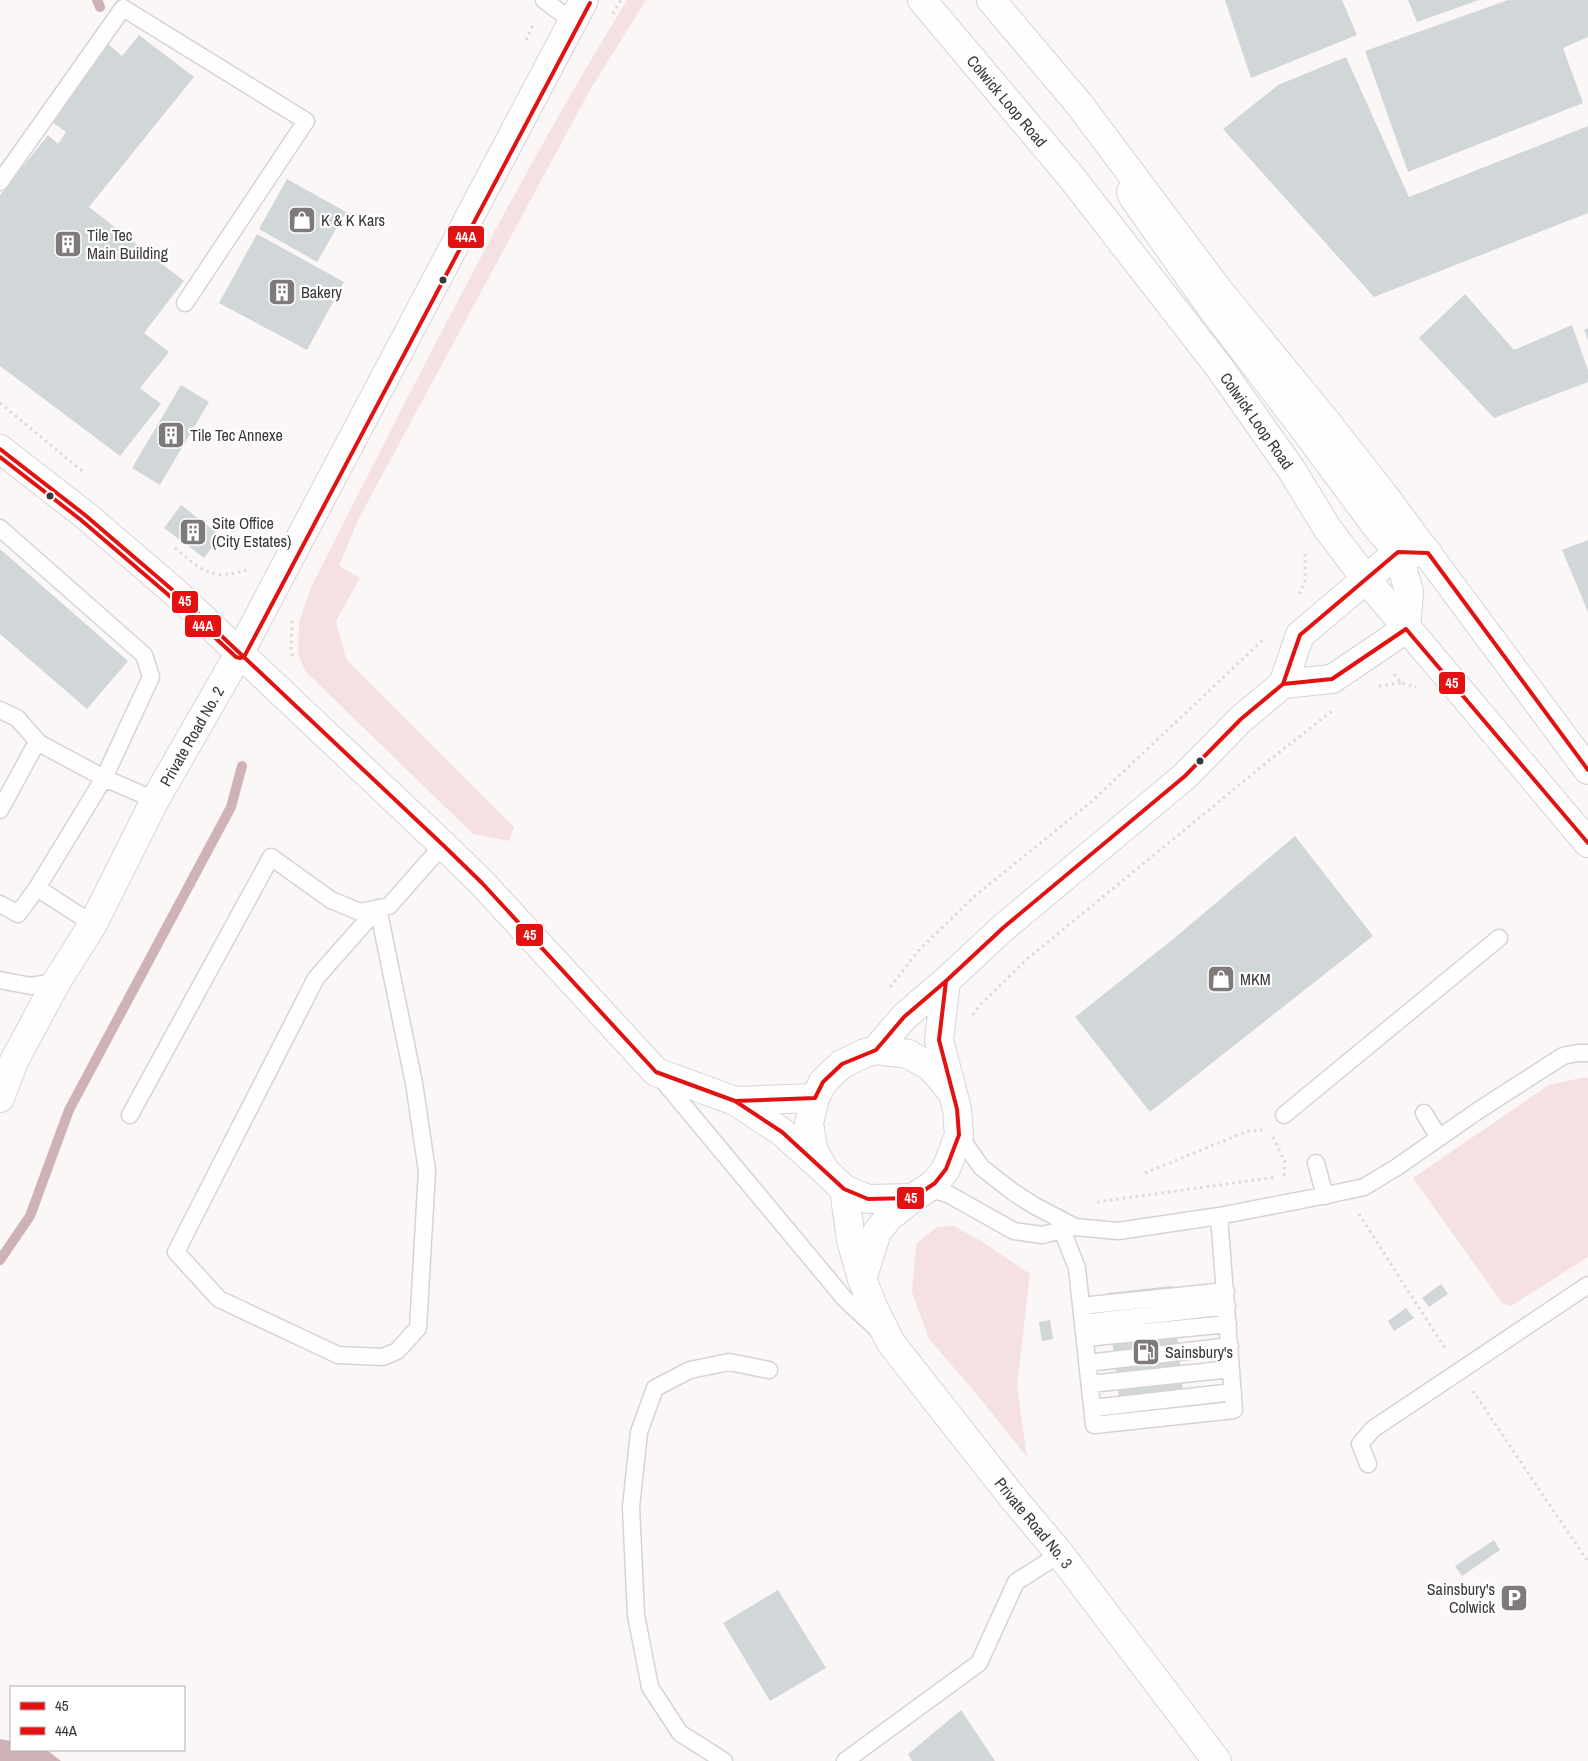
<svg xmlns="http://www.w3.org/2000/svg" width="1588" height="1761" viewBox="0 0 1588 1761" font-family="'Archivo Narrow',sans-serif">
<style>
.green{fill:#f5e1e3}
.water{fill:#ceb2b7}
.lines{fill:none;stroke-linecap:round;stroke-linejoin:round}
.stream{stroke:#ceb2b7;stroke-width:10}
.building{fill:#d1d7d8}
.service-casing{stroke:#d7d3d4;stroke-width:19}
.minor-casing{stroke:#d7d3d4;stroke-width:30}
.tertiary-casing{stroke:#d7d3d4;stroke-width:30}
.primary-casing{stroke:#d7d3d4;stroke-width:30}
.path{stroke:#dbd9d9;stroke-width:3;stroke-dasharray:2.5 4;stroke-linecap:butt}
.service{stroke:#fffefe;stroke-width:16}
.minor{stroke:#fffefe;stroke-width:28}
.tertiary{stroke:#fffefe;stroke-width:28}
.primary{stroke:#fffefe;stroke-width:28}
.bus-1-casing{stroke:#fff;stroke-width:8}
.bus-2-casing{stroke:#fff;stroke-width:8}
.bus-1{stroke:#e21212;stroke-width:4}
.bus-2{stroke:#e21212;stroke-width:4}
.bus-dot{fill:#3b3737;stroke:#fff;stroke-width:2}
.labels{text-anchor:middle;stroke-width:4.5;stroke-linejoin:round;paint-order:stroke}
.street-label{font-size:16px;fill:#3b3737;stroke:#fff}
.poi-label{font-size:16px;fill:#3b3737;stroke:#fff;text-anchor:start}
.line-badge{stroke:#fff;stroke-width:2}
.badge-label{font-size:14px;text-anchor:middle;font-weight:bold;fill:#fff}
</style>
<rect width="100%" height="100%" fill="#fcf7f7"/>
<path class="green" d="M627 0H646L590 90 358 520 339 566 360 578 336 621 346 659 514 827 509 841 473 834 305 671 298 653 299 622 311 587C412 389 511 189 627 0Z
M1585 1077 1588 1079V1257L1511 1306 1502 1303 1413 1178 1549 1085Z
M954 1226 981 1241 1030 1274 1017 1386 1027 1457 974 1391 929 1339 912 1292 916 1244 937 1227Z"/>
<path class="water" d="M0 1739 11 1741V1750H47L61 1761H0Z"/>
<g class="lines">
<path class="stream" d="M97 0 100 7
M0 1260 30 1216 69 1110 231 807 242 766"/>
</g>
<path class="building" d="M1225 0H1342L1357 35 1251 78Z
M1408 0H1479L1417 22Z
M1508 0H1588V37L1563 48 1583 103 1408 172 1365 51Z
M139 35 194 77 89 207 184 281 144 333 169 352 140 388 161 404 120 456 0 366V195L48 135 58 144 66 132 48 119 108 44 122 56Z
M1346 57 1409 197 1588 126V213L1374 297 1223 129 1278 85Z
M287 179 346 212 317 262 259 229Z
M257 234 344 282 307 350 219 303Z
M1465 294 1514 350 1572 325 1588 370V382L1494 418 1419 338Z
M1588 328V340L1584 330Z
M181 385 209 402 160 485 132 468Z
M181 505 221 536 204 558 164 528Z
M1588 540V612L1562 550Z
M0 549 128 661 87 709 0 634Z
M1295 836 1373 936 1150 1112 1075 1017 1172 940Z
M1441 1284 1448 1294 1429 1307 1422 1298Z
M1172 1286 1185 1410 1121 1417 1107 1293Z
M1406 1308 1414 1318 1394 1331 1388 1321Z
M1050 1320 1053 1339 1042 1341 1039 1322Z
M1494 1540 1500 1550 1462 1576 1455 1566Z
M778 1590 826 1668 770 1701 723 1623Z
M961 1710 995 1761H912L908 1754Z"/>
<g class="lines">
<g class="service-casing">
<path id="service" d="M544 0 572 21
M0 182 123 8 306 121 185 303
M0 528 144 655 151 677 104 778 155 800
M0 710 17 718 40 744
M0 810 37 742 104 778 37 888 18 914 0 904
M37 888 93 924
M378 908 414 1083 427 1171 418 1328 397 1351 383 1357 338 1355 219 1299 176 1252 316 978Z
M0 980 31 986 57 981
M660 1077 844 1298 877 1329
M1424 1113 1439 1138
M130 1115 271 857 331 900 360 912 389 906 443 845
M1284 1115 1499 938
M959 1135 981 1167 1013 1192 1035 1206 1075 1227
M1316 1163 1325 1196
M927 1188 948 1194 1014 1231 1042 1235 1075 1227 1118 1231 1219 1216 1327 1195 1364 1187 1397 1167 1479 1110 1563 1056 1577 1053H1588
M1062 1230 1077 1268 1094 1425 1234 1410 1219 1216
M1081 1306 1226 1291
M1083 1323 1227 1306
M1085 1338 1228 1324
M1088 1363 1230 1346
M1090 1384 1231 1369
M1093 1408 1233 1392
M1368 1464 1360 1444 1373 1429 1588 1285
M724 1761 680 1733 650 1687 636 1615 631 1507 639 1432 655 1388 690 1370 729 1362 769 1370
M845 1761 979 1663 1016 1582 1060 1554"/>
</g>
<g class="minor-casing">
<g id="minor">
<path id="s1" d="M0 1098 14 1061 57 981 93 924 155 800 240 652 584 0"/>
<path id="s2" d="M844 1189 851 1240 862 1279 874 1309 891 1343 1013 1498 1060 1554 1217 1761"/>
<path d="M862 1279 877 1232 889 1217 913 1198"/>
</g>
</g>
<g class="tertiary-casing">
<path id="tertiary" d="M1131 192 1133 197 1210 306 1304 429 1376 526 1398 552 1409 592 1406 629 1332 679 1283 684
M0 449 85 515 176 593 443 845 482 883 656 1072 735 1101 782 1132 825 1171
M946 981 939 1040 957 1109 959 1135 946 1169 935 1183 913 1198 868 1199 844 1189 825 1171 813 1149 809 1123 815 1098 823 1082 842 1064 865 1053 876 1050 908 1054 931 1067 952 1092
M876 1050 904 1017 946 981 1004 927 1185 776 1241 719 1283 684 1300 635 1398 552 1428 553
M735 1101 815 1098"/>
</g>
<g class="primary-casing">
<g id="primary">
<path id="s3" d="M922 0 1072 178 1219 367 1293 472 1327 528 1365 578 1588 843"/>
<path d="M991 0 1079 104 1220 292 1325 420 1383 494 1588 770"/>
</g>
</g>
<path class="path" d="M613 14 621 0
M526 40 534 23
M0 403 82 471
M175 548C202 571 213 582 249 569
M1299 594 1305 581V551
M292 621 291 648 293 660
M1394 674 1401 683 1416 687
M1379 686 1401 683
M890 987 920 949 977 894 1090 803 1265 638
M973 1015 979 1006 1026 960 1272 758 1332 711
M1273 1137 1285 1162 1284 1176
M1145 1173 1248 1131 1264 1130
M1097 1202 1277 1177
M1359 1214 1446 1350
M1473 1391 1588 1562"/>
<use href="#service" class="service"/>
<use href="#minor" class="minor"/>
<use href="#tertiary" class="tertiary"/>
<use href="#primary" class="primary"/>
<g class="bus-1-casing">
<path id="bus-1" d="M0 449 85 515 176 593 443 845 482 883 656 1072 735 1101 782 1132 844 1189 868 1199 913 1198 935 1183 946 1169 959 1135 957 1109 939 1040 946 981
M1283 684 1332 679 1406 629 1588 843
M735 1101 815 1098 823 1082 842 1064 876 1050 904 1017 946 981 1004 927 1185 776 1241 719 1283 684 1300 635 1398 552 1428 553 1588 770"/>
</g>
<g class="bus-2-casing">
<path id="bus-2" d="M0 457 81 520 172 598 236 657 240 658 244 657 590 3"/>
</g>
<use href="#bus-1" class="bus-1"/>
<use href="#bus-2" class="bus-2"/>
</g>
<defs>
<g id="shop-square" transform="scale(1.4375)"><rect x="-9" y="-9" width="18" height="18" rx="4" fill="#7f7a7a" stroke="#fff"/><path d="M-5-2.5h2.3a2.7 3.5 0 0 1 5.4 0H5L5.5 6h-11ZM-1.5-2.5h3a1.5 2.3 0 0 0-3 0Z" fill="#fff"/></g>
<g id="building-square" transform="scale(1.4375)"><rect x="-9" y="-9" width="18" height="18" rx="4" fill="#7f7a7a" stroke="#fff"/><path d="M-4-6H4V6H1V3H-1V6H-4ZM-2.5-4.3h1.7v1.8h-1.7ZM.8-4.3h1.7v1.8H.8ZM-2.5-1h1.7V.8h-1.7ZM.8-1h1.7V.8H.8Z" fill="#fff"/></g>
<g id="fuel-square" transform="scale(1.4375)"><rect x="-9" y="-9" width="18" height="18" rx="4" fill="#7f7a7a" stroke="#fff"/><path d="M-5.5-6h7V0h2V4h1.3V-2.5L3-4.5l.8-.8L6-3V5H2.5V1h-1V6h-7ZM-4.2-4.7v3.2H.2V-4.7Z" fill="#fff"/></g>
<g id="parking-square" transform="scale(1.4375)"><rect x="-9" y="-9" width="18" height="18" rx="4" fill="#7f7a7a" stroke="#fff"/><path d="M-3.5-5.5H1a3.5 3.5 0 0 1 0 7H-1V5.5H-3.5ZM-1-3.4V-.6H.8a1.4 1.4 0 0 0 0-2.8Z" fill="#fff"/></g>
</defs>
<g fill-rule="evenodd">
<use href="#shop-square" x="302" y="220"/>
<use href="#building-square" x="68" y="244"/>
<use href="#building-square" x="282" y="292"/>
<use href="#building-square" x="171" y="435"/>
<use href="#building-square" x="193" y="532"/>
<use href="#shop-square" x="1221" y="979"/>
<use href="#fuel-square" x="1146" y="1352"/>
<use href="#parking-square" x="1514" y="1598"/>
</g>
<g class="bus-dot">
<circle cx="443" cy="280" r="4.5"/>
<circle cx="50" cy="496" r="4.5"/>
<circle cx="1200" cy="761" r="4.5"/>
</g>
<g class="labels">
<g class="street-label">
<text dy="6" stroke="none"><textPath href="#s3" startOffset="132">Colwick Loop Road</textPath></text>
<text dy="6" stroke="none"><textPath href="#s3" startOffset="538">Colwick Loop Road</textPath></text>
<text dy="6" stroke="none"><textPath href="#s1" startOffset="410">Private Road No. 2</textPath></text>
<text dy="6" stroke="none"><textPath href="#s2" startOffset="392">Private Road No. 3</textPath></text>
</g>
<g class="poi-label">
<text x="321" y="226">K &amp; K Kars</text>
<text x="87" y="241">Tile Tec<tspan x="87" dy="18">Main Building</tspan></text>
<text x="301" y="298">Bakery</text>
<text x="190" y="441">Tile Tec Annexe</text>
<text x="212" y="529">Site Office<tspan x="212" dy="18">(City Estates)</tspan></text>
<text x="1240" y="985">MKM</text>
<text x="1165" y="1358">Sainsbury's</text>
<text x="1495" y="1595" text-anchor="end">Sainsbury's<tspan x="1495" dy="18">Colwick</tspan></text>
</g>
</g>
<g class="line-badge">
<rect x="447" y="225" width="38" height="24" rx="5" fill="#e21212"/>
<rect x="171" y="590" width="28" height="24" rx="5" fill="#e21212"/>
<rect x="184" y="614" width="38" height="24" rx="5" fill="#e21212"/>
<rect x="1438" y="671" width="28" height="24" rx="5" fill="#e21212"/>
<rect x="515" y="923" width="29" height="24" rx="5" fill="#e21212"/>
<rect x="896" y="1186" width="29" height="24" rx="5" fill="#e21212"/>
</g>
<g class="badge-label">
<text x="466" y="242">44A</text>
<text x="185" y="606">45</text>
<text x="203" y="631">44A</text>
<text x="1452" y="688">45</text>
<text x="530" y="940">45</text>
<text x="911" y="1203">45</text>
</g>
<rect x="10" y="1686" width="175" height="65" fill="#ffffff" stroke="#b1afaf"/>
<rect x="20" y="1702" width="25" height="8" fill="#e21212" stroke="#b1afaf"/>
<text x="55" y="1711" font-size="15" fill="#3b3737">45</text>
<rect x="20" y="1727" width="25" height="8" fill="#e21212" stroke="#b1afaf"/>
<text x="55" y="1736" font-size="15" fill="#3b3737">44A</text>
</svg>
